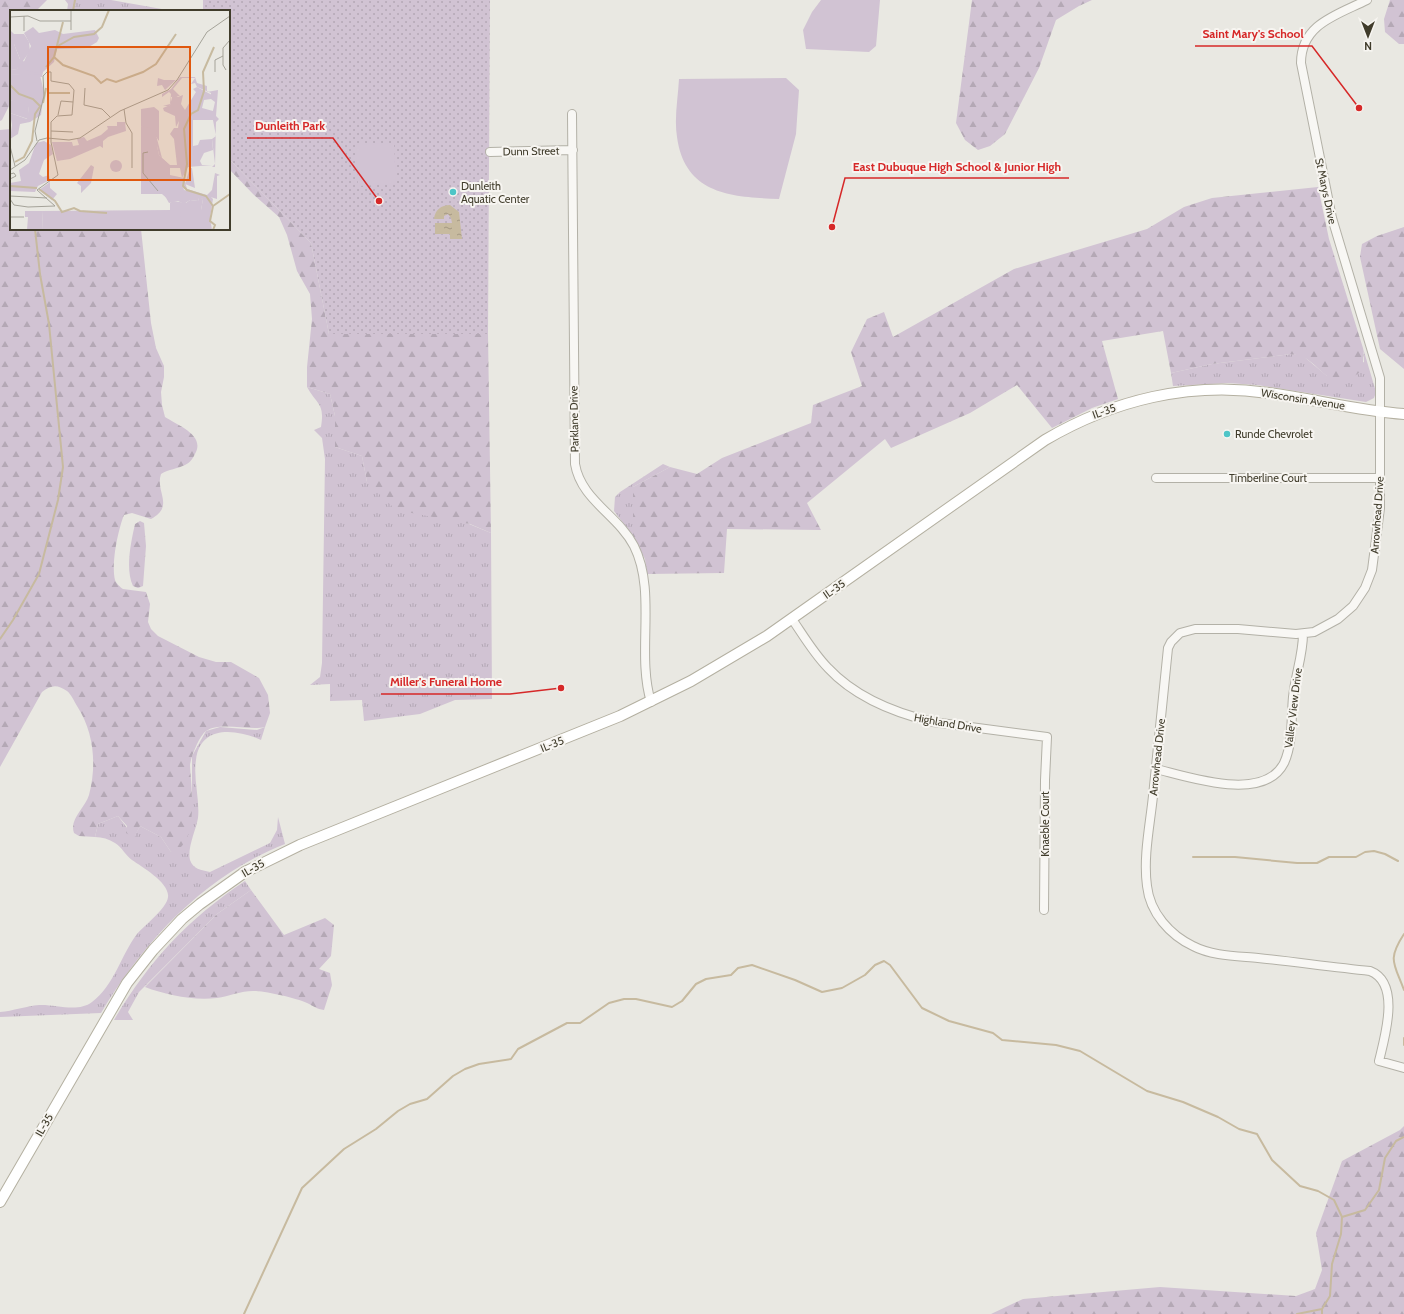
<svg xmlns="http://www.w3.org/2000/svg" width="1404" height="1314" viewBox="0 0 1404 1314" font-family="Cabin,sans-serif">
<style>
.grass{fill:url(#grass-tufts)}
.forest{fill:url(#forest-firs)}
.park{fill:url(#park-dots)}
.pitch{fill:#d1c3d3}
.water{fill:url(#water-ripples)}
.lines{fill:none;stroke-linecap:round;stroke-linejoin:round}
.stream{stroke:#c7ba9f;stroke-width:2}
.minor-casing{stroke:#b3b1a7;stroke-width:10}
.major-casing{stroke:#b4b0a1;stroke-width:12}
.minor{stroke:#f8f7f4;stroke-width:8}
.major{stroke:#fff;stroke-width:10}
.poi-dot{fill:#4ec5c7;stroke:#f7f5f1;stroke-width:1.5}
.labels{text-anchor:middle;stroke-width:4;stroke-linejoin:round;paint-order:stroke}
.street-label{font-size:11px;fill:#403c2b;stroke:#f7f5f1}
.poi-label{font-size:11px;fill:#403c2b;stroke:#f7f5f1;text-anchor:start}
.inset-river{fill:none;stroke:#c7ba9f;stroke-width:2}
.inset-road{fill:none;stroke:#a5a399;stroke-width:1}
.view{fill:#e0580e;fill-opacity:0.15;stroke:#e0580e;stroke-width:2}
.inset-edge{fill:none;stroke:#403c2b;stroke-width:2}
.leader{fill:none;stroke:#d62828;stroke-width:1.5}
.callout-dot{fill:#d62828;stroke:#f7f5f1;stroke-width:1.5}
.callout-label{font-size:12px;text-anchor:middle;font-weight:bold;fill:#d62828;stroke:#f7f5f1;stroke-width:4;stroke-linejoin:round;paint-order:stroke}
</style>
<defs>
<pattern id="grass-tufts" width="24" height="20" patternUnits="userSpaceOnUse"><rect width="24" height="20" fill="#d1c3d3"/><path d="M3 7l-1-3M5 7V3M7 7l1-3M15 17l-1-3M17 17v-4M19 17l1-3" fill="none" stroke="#b4a8b5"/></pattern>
<pattern id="forest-firs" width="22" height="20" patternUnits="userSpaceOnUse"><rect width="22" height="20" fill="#d1c3d3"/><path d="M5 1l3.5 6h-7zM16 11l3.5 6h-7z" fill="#b4a8b5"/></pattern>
<pattern id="park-dots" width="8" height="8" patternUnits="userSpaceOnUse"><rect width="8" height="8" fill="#d1c3d3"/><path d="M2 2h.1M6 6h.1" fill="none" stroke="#b4a8b5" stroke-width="1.8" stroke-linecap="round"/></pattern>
<pattern id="water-ripples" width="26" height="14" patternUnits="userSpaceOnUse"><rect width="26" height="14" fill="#c7ba9f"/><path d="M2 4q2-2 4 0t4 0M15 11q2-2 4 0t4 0" fill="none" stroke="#a39882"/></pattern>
</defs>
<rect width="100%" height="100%" fill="#e9e8e2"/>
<path class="grass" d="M65 0H111L173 11H67L68 4Z
M1363 348 1376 392 1374 398 1366 402 1257 385 1228 383 1173 386 1171 373 1212 364 1291 354 1302 355 1327 376 1364 362Z
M307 387 330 394 335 416V447L362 456 367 482 491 533 492 699 455 700 420 714 364 721 362 700 330 701V684L310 685 320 677 322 663 325 459 322 438 314 430 321 427C325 403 317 405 307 387Z
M663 464 670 467 633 487V536L614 511 615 497 620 492Z
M220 727 257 730 265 727 261 740C237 729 200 724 196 760 193 779 200 799 198 818 196 830 187 848 190 860 193 869 201 870 210 872L270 843 277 830 278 817 285 844C204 876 145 940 101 1013L0 1017V1012C13 1011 26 1006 39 1005 55 1004 78 1013 92 1002 114 986 121 955 137 934 145 925 167 908 168 897 170 883 142 867 132 860 125 855 122 847 115 843 109 839 102 837 95 837L98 824 118 816 134 837 140 826 161 837 171 852 192 794V756L206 731Z
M245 881 251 890 217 914 139 992 128 1012 133 1020H114C149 961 188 919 245 881Z"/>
<path class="forest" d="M0 0H47L36 11H11V102L2 120 0 121Z
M972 0H1092L1079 6 1056 20 1039 68 1005 134 990 146 978 150 965 140 956 123Z
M1390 0H1404V44H1399L1385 32 1384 19Z
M11 129V229H141L151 323 156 348 164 366V377L161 392 162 405 165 417C177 425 206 435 195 454 193 458 190 463 185 465 177 469 169 469 161 474 155 492 175 506 151 519L132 513 124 515C118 530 111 564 115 580 116 583 120 587 123 589L146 592 150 604 148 622 151 629 158 636 199 657 216 662H231L259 678 268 695 270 713 265 727C249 731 220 721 206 731 203 733 199 740 197 744 194 751 191 757 190 765 191 786 198 834 179 849 177 850 173 851 171 852L161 837 140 826 134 838 126 833 127 826 118 816 98 824 95 837 79 836 74 833C69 819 85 808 89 795 97 765 94 732 77 706 74 701 71 694 67 691 57 684 51 685 42 692L0 767V130Z
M229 159 311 243 329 334H488L491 533 470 524 396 510 367 482 362 456 335 447V416L330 394 307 387V367L312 319 310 294 297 271 287 235 279 217 253 194 229 169Z
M1318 187 1329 239 1363 348V370C1323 400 1325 357 1291 354L1212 364 1171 373 1163 331 1102 341 1118 399 1092 408 1052 428 1017 385 970 413 891 448 885 439 807 503 821 530 727 529 724 573 647 574 645 559 633 536V487L670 467 697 474 722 458 811 423 813 405 862 386 851 352 867 319 884 312 893 337 1014 269 1147 229 1184 207 1212 198Z
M1404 227V369L1380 349 1360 257 1362 244 1377 236Z
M140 521 144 523 146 546 143 586 138 588 133 586C125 569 131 542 135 524Z
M251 890 284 935 325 918 334 925 331 956 319 969 330 973 332 985 324 1010C317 1009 313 1006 307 1003 296 998 269 992 256 991 243 990 230 996 217 998 194 1001 166 995 145 987L217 914Z
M1404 1126V1314H991L1023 1299 1160 1287 1296 1296 1315 1289 1322 1270 1316 1233 1342 1161 1400 1130Z"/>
<path class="park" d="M203 0H490L488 334H329L311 243 229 159V11H203Z"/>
<path class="pitch" d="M821 0H880L876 46 869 52 806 49 803 30 812 12Z
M786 78 799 90 796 134 779 199C732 197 685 195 677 137 674 118 678 98 679 79Z
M394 143 396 184 358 186 356 145Z"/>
<path class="water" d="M450 205 459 212 462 239H450V234H435V223H452L451 218 448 214 444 216V219H434C435 210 441 205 450 205Z"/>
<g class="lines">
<path class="stream" d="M73 11 75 0
M0 639 13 620 39 574 58 500 63 467 49 324 40 274 35 229
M1193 857H1235L1297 863H1317L1329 857H1356L1365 852 1374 851 1385 854 1398 861
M1404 934C1387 960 1394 963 1404 990
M1404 1038V1045
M1342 1217 1365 1210 1379 1190 1385 1158 1396 1141 1404 1137
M244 1314 302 1188 344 1149 376 1129 398 1111 410 1104 427 1099 453 1076 465 1069 479 1064 511 1059 518 1049 567 1023H580L609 1003 624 999H636L672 1007 682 1001 696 984 706 979 731 975 738 968 752 965 795 980 822 992 842 988 865 975 875 965 884 961 890 965 922 1008 949 1021 993 1033 1002 1040 1056 1045 1080 1051 1147 1091 1183 1102 1218 1117 1239 1129 1257 1134 1272 1160 1300 1186 1318 1191 1334 1200 1342 1217 1341 1234 1332 1264 1330 1296 1322 1309V1314
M1297 1314 1322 1309"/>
<g class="minor-casing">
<path id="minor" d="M1367 0C1337 15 1301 24 1301 63L1332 218 1380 378V508L1372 570 1365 588 1353 606 1338 619 1314 632 1296 634 1238 629H1195L1180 633 1171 642 1168 648C1163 697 1158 747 1153 796 1150 825 1143 857 1147 886 1150 913 1170 935 1193 946 1212 956 1237 956 1258 958 1295 962 1332 967 1370 971 1401 983 1385 1036 1379 1061L1404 1068
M572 114 575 464C581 500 618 515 634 546 657 592 636 653 651 702
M490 152 573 150
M1156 478H1380
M792 619C803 635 814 654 828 668 855 697 895 713 933 722L1047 737 1045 780 1044 910
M1156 769C1189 777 1264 803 1284 763 1293 744 1291 718 1293 697 1295 676 1303 655 1303 634"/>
</g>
<g class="major-casing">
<path id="major" d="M0 1202 127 983 153 950 182 919 200 904 245 872 300 845 620 716 691 681 767 636 1045 440C1113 400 1190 381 1269 393 1314 399 1359 411 1404 414"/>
</g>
<use href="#minor" class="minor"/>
<use href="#major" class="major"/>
</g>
<g class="poi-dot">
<circle cx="453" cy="192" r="4"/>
<circle cx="1227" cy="434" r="4"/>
</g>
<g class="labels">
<g class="street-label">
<text transform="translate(531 151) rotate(-1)" y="4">Dunn Street</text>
<text transform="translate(1326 191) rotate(78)" y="4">St Marys Drive</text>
<text transform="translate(1303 399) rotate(9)" y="4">Wisconsin Avenue</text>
<text transform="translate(1104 411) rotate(-20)" y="4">IL-35</text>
<text transform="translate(574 419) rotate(-91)" y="4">Parklane Drive</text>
<text x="1268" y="482">Timberline Court</text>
<text transform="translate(1377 515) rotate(-86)" y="4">Arrowhead Drive</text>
<text transform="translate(834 589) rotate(-35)" y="4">IL-35</text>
<text transform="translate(1293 708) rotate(-83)" y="4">Valley View Drive</text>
<text transform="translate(948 723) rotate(10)" y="4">Highland Drive</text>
<text transform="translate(552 744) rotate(-22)" y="4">IL-35</text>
<text transform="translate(1157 757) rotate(-84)" y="4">Arrowhead Drive</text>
<text transform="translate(1045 824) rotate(-90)" y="4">Knaeble Court</text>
<text transform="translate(253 868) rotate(-30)" y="4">IL-35</text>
<text transform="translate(44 1125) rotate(-60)" y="4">IL-35</text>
</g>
<g class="poi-label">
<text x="461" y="190">Dunleith<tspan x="461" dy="13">Aquatic Center</tspan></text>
<text x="1235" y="438">Runde Chevrolet</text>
</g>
</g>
<g transform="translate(10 10)">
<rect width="220" height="220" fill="#e9e8e2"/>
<path d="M4 24H14L19 32 20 41 13 51 33 62 32 67 0 64V60L7 59 10 49 4 34ZM170 67H185L187 73 197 76V82L208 80 206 106 209 109 206 112 205 157H202L205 154 202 129 206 126 202 105 205 92 201 89V83L187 77 185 73 181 74 185 68H172L163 79 170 86 161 87V93L159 96H153L160 94 161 84 159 82 152 87V84L161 79ZM0 90 19 95 18 109 0 103ZM144 97 149 101V131L144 124 131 116V99ZM205 163 210 165 207 166V189L174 179 172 174 159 168 160 165 174 168 177 179 197 185 202 180ZM189 187 193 189 191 200 201 220H32L33 201 160 200V193L163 191 176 193 180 190 188 191Z" fill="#d1c3d3"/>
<path d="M23 17 29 23 45 20 53 24 85 20 89 28 87 32 77 38 47 39 44 52 33 62 27 63 16 60 12 56 21 36 14 23ZM0 20 4 24V34L11 52 7 59 1 60ZM0 64 30 65 34 82 31 105 20 112 10 114 8 124 0 129 2 115 0 103 17 109 19 97 0 90ZM148 68 154 70H166L155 80 152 75 147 76ZM187 77 202 85 201 89 194 90 192 98 203 101V110H183V136L188 135 190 130 202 129 203 140 194 143 190 151 192 155H202L178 157 172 168 170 158H160L149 145 147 136H131V116L140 118 146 125 152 148 160 155H167L164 129 160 124 164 118H168L169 111 166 117 165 106 154 101 153 98 160 95 163 84 168 87 173 85 171 94 175 100 186 82 183 79ZM107 112H115L116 121 98 127 93 131V138L90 136 60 149 47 151 42 132H62L63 136 69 135 67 129 74 127 77 131 91 125 98 119 97 116H107ZM34 131 41 135 43 144 34 150 29 164 33 167 39 165 40 170 28 176 25 182 0 181V173L11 171 9 160 19 153 26 133ZM81 155 84 157 81 173 71 183V176L67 173ZM180 158H182L185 178 175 174ZM159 168 171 170 174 180 200 186 203 189 200 208 202 220H184L171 209 170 200H191L193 189 189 188 188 191 180 190 174 194 168 191 159 193 155 186ZM40 172V178L47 184 42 190 29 180ZM161 210 165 216 172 220H154L153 216Z" fill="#d1c3d3"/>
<path d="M15 201H33L32 220H17L18 207H15Z" fill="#d1c3d3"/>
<path d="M131 136H147L149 145 160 156V191L152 184H131Z" fill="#d1c3d3"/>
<path d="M100 156a6 6 0 1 1 12 0a6 6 0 1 1-12 0Z" fill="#d1c3d3"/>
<path class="inset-river" d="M46 37 64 27 84 24 92 17 99 0M44 47 53 55 84 66 91 73 97 69 106 72 133 62 146 54 166 24M36 57 44 47 53 12M38 63V76M0 75 9 84 23 89 30 96M39 83H60M33 93 36 78M5 152 14 147 22 131 25 104 31 95M0 176 27 178M29 179 45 191 52 202 64 198 70 201 97 203M203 196 196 186 177 180 173 176 177 154 174 119 181 104 188 100 194 81 193 62 204 37M203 220 205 215 200 211 203 196 220 184"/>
<path class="inset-road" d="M61 1V20M14 6V21M0 7 18 6 30 11H61M216 60 213 55V38L220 30M205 62V50L213 46M75 78 74 95 92 99 100 107M114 99 116 113 122 123V158M48 105 51 91 63 92M41 121 63 122M0 136 5 156M138 142 133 143V163L148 181M0 160 15 150 29 130 37 128 59 130 70 128 110 101 158 80 167 70 197 22 220 6M0 164 4 163 6 166 0 169M0 186 37 188M0 189 4 195 18 197 45 196 27 180 48 165 41 132V112L47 106 62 105 64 80 59 74 41 71V62H37L33 66 34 86 25 121 27 131M0 207H14"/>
<path class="view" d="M38 37H180V170H38Z"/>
<rect width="220" height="220" class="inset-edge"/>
</g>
<path class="leader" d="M1359 108L1312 46H1195M379 201L333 138H247M832 227L845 178H1069M561 688L510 694H381"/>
<g class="callout-dot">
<circle cx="1359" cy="108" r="4"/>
<circle cx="379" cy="201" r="4"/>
<circle cx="832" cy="227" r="4"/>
<circle cx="561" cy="688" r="4"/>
</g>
<g class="callout-label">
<text x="1253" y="38">Saint Mary's School</text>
<text x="290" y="130">Dunleith Park</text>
<text x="957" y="171">East Dubuque High School &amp; Junior High</text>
<text x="446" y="686">Miller's Funeral Home</text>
</g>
<g transform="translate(1368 36) rotate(180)" stroke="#f7f5f1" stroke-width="3" paint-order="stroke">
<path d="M0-3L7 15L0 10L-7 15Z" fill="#403c2b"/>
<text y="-6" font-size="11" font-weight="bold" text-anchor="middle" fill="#403c2b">N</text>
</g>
</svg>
